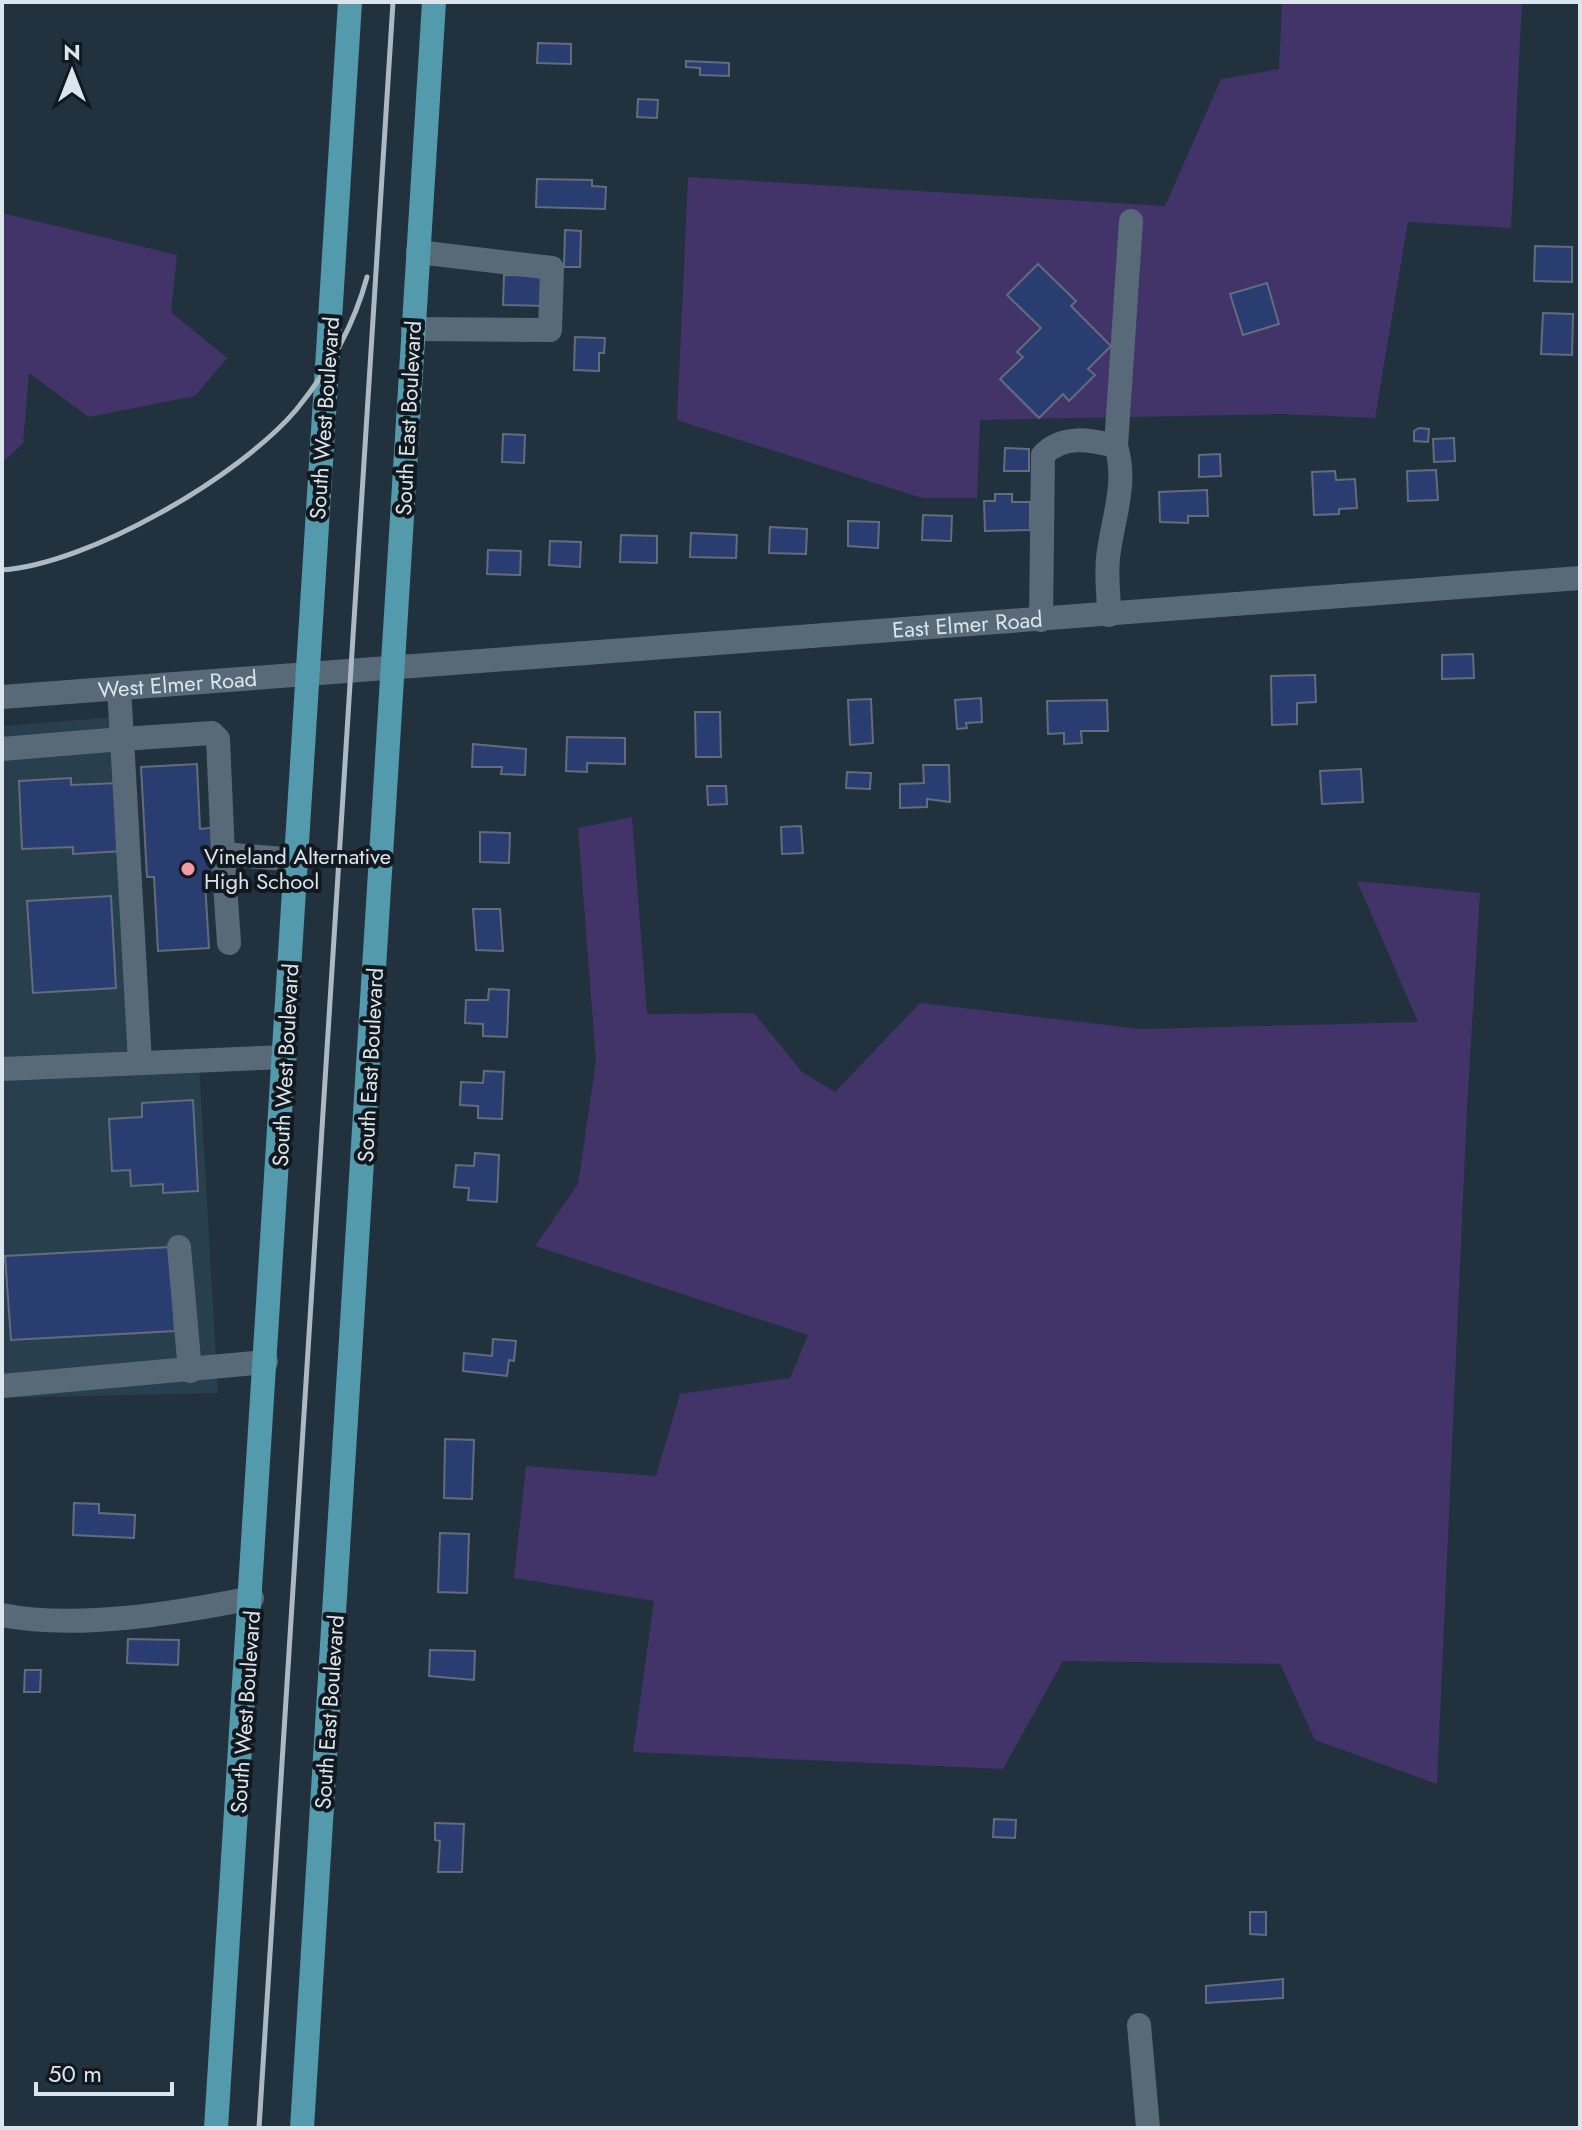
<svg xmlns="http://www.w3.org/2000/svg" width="1582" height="2130" viewBox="0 0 1582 2130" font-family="Jost,sans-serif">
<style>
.built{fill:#283f4e}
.green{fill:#423468}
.building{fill:#2a3d70;stroke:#636b7d;stroke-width:2}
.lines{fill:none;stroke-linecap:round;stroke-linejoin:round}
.minor{stroke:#586a77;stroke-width:24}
.major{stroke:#529aac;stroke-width:24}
.rail{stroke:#adb9c2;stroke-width:5}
.poi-dot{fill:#f49aa2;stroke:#11181e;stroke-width:3}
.labels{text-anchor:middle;stroke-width:8;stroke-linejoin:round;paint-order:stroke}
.street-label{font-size:22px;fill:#dbe5ed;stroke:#11181e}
.poi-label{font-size:22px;fill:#dbe5ed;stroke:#11181e;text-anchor:start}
</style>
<rect width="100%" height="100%" fill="#21313d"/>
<path class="built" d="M117 717 146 1067 199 1063 218 1393 2 1398V726Z"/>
<path class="green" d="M1282 2H1522L1511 228 1408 222 1375 418 1281 414 980 420 977 498H922L677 420 688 177 1165 206 1221 79 1279 69Z
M2 213 177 255 171 312 227 358 195 396 89 417 29 373 23 443 2 463Z
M632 817 647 1014 754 1013 802 1072 835 1092 920 1003 1140 1029 1418 1022 1357 881 1480 893 1467 1108 1437 1784 1315 1740 1280 1664 1063 1661 1003 1769 633 1752 654 1601 514 1578 526 1466 656 1476 680 1394 790 1378 808 1335 535 1246 578 1184 596 1061 578 828Z"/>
<path class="building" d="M538 43 571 44V64L537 63Z
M686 61 729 63V76L700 75V68L686 67Z
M638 99 658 100 657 118 637 117Z
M537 179 592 180V186L606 187 605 209 536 207Z
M565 230 581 231 580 267H564Z
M1535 246 1572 247V282L1534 281Z
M1038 264 1076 301 1071 306 1111 346 1088 369 1095 375 1069 401 1063 394 1039 418 1000 379 1023 357 1017 352 1041 328 1007 295Z
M504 275 545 276 544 306 503 305Z
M1267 283 1279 324 1243 335 1230 294Z
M1543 313 1573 314 1572 355 1541 354Z
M575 337 605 338 604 353H599V371L574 370Z
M1419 428 1429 429 1428 442 1414 441V431Z
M503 434 525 435 524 463 502 462Z
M1454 438 1455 461 1434 462 1433 439Z
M1005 448 1029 449V471H1004Z
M1220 454 1221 476 1199 477V455Z
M1436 470 1438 500 1408 501 1407 471Z
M1335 471 1336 480 1355 479 1357 508 1339 509V514L1314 515 1312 472Z
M1207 490 1208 516H1188V523L1160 522 1159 492Z
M995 494H1012V502H1030V530L985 531 984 501H995Z
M923 515 952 516 951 541 922 540Z
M848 521 879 522 878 548 848 546Z
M770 527 807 529 806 554 769 553Z
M691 533 737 535 736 558 690 557Z
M621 535 657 536V563L620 562Z
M550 541 581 542 580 567 549 565Z
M488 550 521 551 520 575 487 574Z
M1473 654 1474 678 1442 679V655Z
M1315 675 1316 702 1297 703V724L1272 725 1271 676Z
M981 698 982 722 966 723 967 728 957 729 955 700Z
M871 699 873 743 850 745 848 700Z
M1107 700 1108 731H1081L1082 743 1064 744V733L1048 734 1047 701Z
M695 712H720L721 757H696Z
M567 737 625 738V764L587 763V772L566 771Z
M473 744 526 749 525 775 501 774 502 767H472Z
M197 764 200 829 218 827 221 881 205 882 209 948 158 951 154 877H147L141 767Z
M923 765H949L950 802 927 799V807L900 808V784L924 783Z
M1361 769 1363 802 1322 804 1320 771Z
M847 772 871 773 870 789 846 788Z
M71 778V785L119 783 123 851 73 854V847L22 849 19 781Z
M707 786H726L727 804 708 805Z
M801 826 803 853 782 854 781 827Z
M480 832 510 833 509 863 480 862Z
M111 896 116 988 33 993 27 901Z
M473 909H500L503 951 476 950Z
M489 989 509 990 507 1037 483 1036V1024L465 1023 466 1000H488Z
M484 1071 504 1072 502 1119 478 1118V1106L460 1105 461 1082 483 1083Z
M193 1100 198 1191 163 1193V1184L131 1186 130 1170 112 1171 109 1119 142 1117V1103Z
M475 1153 499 1155 497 1202 468 1200 469 1188 454 1187 456 1165 474 1166Z
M170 1247 175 1331 11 1340 5 1256Z
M493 1339 516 1341 514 1361 509 1360 507 1376 463 1371 464 1353 492 1356Z
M445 1439 474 1440 472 1499 444 1498Z
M74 1503 99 1504V1513L135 1515 134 1538 73 1535Z
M440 1533 469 1534 467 1593 438 1592Z
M128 1639 179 1640 178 1665 127 1663Z
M430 1650 475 1651 474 1680 429 1676Z
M25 1670H41L40 1692H24Z
M994 1819 1016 1820 1015 1838 993 1837Z
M435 1823 464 1824 462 1872H438L440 1841 435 1840Z
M1250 1912H1266V1935L1250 1934Z
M1283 1979V1998L1206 2003V1986Z"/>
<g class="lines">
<g class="minor">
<path d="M413 329 550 330 552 268 418 252"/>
<path d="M1116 446 1131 221"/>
<path d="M1041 620 1043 455C1063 434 1090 440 1116 446 1128 484 1112 520 1108 558 1106 576 1109 597 1109 615"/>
<path id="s1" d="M2 697 1580 578"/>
<path d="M2 749 122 739 119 689"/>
<path d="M223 854 229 943"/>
<path d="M140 1062 122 739 212 733 218 739 223 854 297 860"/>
<path d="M2 1069 285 1057"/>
<path d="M179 1247 190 1371"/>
<path d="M2 1386 266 1362"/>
<path d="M2 1615C76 1630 178 1613 252 1598"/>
<path d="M1139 2025 1148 2128"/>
</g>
<path class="major" d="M216 2128 350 2
M302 2128 434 2"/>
<path class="rail" d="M2 570C89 564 239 477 296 410 328 371 354 326 367 277
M259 2128 393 2"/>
</g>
<circle class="poi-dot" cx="188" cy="869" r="8"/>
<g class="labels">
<g class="street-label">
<text transform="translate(324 418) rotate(-86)" y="8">South West Boulevard</text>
<text transform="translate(408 418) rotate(-87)" y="8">South East Boulevard</text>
<text dy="8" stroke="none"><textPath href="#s1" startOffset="968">East Elmer Road</textPath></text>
<text dy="8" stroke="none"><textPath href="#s1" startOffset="176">West Elmer Road</textPath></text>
<text transform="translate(285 1065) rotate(-87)" y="8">South West Boulevard</text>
<text transform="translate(370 1065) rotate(-87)" y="8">South East Boulevard</text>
<text transform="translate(245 1712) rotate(-86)" y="8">South West Boulevard</text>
<text transform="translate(329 1712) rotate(-86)" y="8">South East Boulevard</text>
</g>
<g class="poi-label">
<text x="204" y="864">Vineland Alternative<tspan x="204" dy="25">High School</tspan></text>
</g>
</g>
<rect width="1582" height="2130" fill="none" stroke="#dbe5ed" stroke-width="8"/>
<g transform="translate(72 72)" stroke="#11181e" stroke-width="6" paint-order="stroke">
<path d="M0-6L14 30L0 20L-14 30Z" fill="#dbe5ed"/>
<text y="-12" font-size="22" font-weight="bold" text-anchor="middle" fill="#dbe5ed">N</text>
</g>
<path d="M36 2082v12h136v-12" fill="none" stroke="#dbe5ed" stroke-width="4"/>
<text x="48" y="2082" font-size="24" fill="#dbe5ed" stroke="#11181e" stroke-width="6" paint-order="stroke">50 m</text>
</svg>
